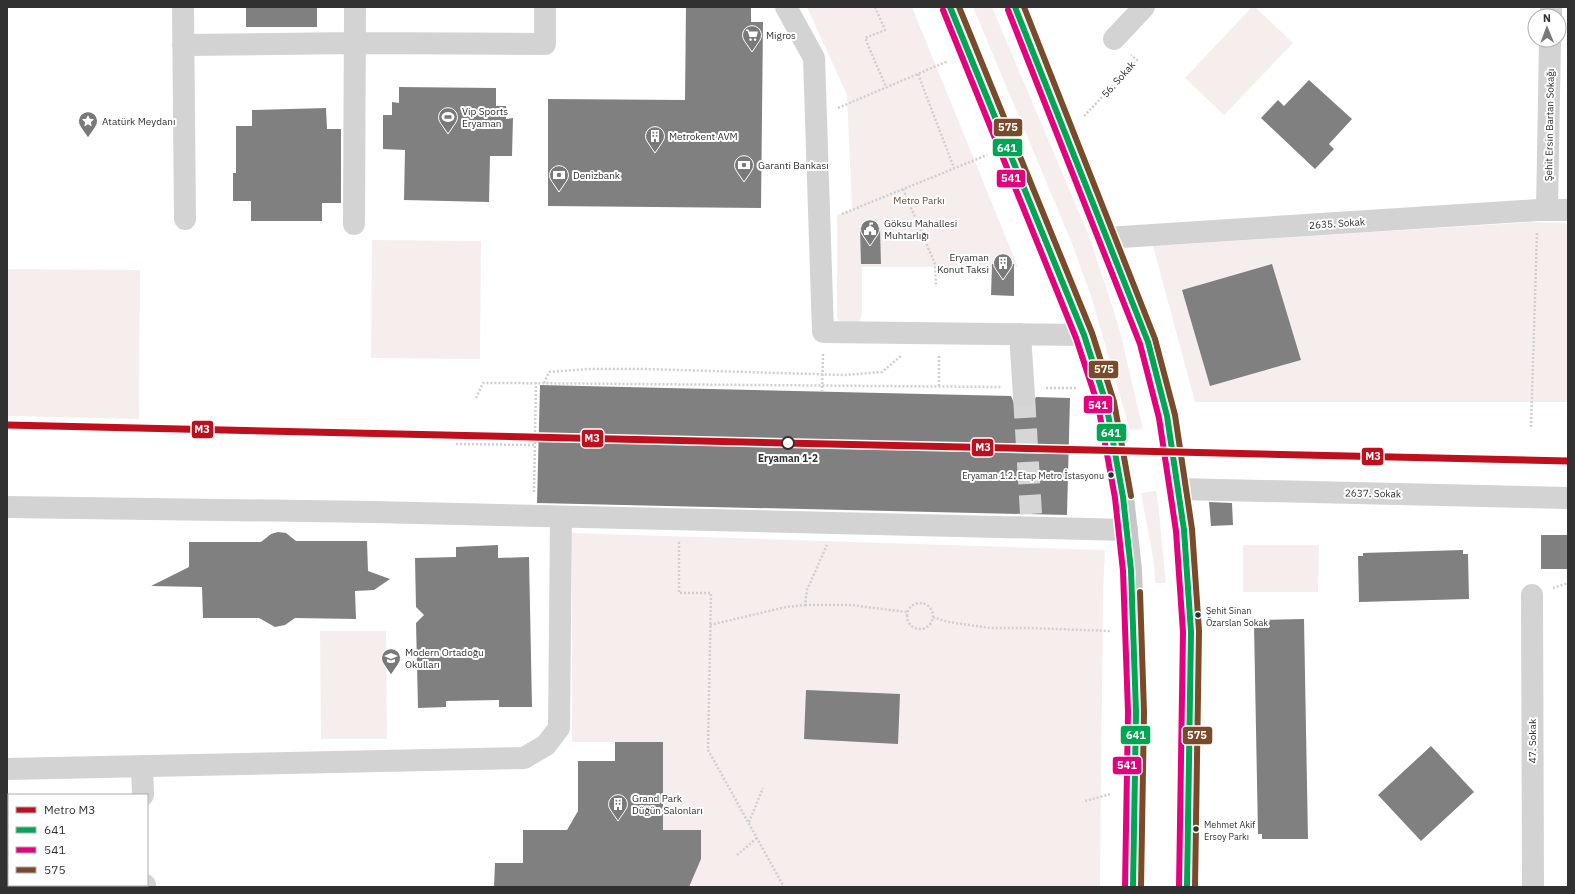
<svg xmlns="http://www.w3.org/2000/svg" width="1575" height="894" viewBox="0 0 1575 894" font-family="'IBM Plex Sans',sans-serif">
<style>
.green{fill:#f6eeed}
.building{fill:#808080}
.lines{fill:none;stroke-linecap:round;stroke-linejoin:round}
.minor-tunnel{stroke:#d6d6d6;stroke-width:22;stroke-dasharray:22 11;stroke-linecap:butt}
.path{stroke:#cfcfcf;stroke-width:2.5;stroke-dasharray:2 2;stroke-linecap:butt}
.minor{stroke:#d3d3d3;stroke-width:22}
.major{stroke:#c7c7c7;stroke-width:22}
.bus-1-casing{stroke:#fff;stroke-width:9}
.bus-2-casing{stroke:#fff;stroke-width:9}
.bus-3-casing{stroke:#fff;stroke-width:9}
.bus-1{stroke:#00a651;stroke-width:6}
.bus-2{stroke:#e5007d;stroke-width:6}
.bus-3{stroke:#7a4b2a;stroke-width:6}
.metro-1-casing{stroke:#fff;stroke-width:10}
.metro-1{stroke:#bf0e1c;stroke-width:7}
.stop-dot{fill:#fff;stroke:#313131;stroke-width:2}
.bus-dot{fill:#313131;stroke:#fff;stroke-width:1.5}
.labels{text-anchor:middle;stroke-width:4;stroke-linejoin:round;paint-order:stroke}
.bus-label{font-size:9px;fill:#313131;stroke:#fff;text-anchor:start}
.poi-label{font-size:10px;fill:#313131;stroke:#fff;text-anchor:start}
.street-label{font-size:10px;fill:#313131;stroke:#fff}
.park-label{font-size:10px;fill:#6f473c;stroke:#fff}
.stop-label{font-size:10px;font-weight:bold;fill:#313131;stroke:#fff}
.line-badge{stroke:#fff;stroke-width:1.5}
.badge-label{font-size:11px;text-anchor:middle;font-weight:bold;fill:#fff}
</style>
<rect width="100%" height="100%" fill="#fff"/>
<path class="green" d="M807 7H912L1018 267H862V315L859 322H840L837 317V215L852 210 847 95Z
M973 7H992L1089 236 1118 324 1143 429 1130 430 1091 296 1071 241Z
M1252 7H1255L1293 43 1224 115 1185 78Z
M1532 222 1568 223V402H1195L1153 246Z
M372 240 481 241 480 359 371 358Z
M7 269 140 270 139 419 7 416Z
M1156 491 1158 503 1166 583H1155L1154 563 1141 493Z
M572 533 1105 550 1103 592 1100 887H688L701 830H663V742H572Z
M1243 545H1319L1318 592H1243Z
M320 631H386L387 739H321Z"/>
<path class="building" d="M246 7H317V27H246Z
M686 7H751V22H763L761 208 548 206V99L685 100Z
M1309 80 1352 119 1329 144 1334 149 1315 169 1261 118 1278 100 1284 106Z
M399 87 496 88V106H506V119L513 118 512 156H490L489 202 404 200 405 150 383 149V115H392V102L399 103Z
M326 108 327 129H341V203H322V221H251V201H233V173H236V126H252V110Z
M860 228H880L881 264H861Z
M992 264H1014V296L991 295Z
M1272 264 1301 360 1210 386 1182 290Z
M540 385 1011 396 1014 403 1018 407 1024 408 1031 406 1036 397 1070 398 1067 515 537 503Z
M1209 502 1232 503 1233 525 1211 526Z
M278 532 286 533 296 541H367L368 571 390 579 374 590 355 591 356 619 295 618 285 625 275 627 259 618H203L202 587 151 586 189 567V542H261L271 534Z
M1541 535H1567V569H1541Z
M498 545V558L529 557 532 707H499V700L446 701V707L418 708 416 623 424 615 416 607 415 558 456 557V547Z
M1463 550V554H1468L1469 599 1359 602 1358 556H1363V553Z
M1304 619 1308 839H1262V834H1258L1254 625H1258V620Z
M806 690 900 694 898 744 804 739Z
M615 742H663V830H701V859L689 887H494L495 863H523V830H567L578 811V761H615Z
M1431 746 1474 792 1421 841 1378 795Z"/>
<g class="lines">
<path class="minor-tunnel" d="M1024 396 1031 514"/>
<path class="path" d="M875 7 885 30 865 38 886 87
M918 74 954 168
M838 108 948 61
M1084 116 1137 60 1131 55
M903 189 935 264 936 287
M842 214 987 155
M544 383 549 372 588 369H646L845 375 882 372 901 356
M939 386V356
M1046 388H1077
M822 392 823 354
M476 398 483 383H508L1001 387
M1531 427 1537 233
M456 444 534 445
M534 492 536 383
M679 542V593H711L708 750 784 887
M1553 588 1568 583
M907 616a13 13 0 1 1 26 0a13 13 0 1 1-26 0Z
M805 605H852L907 612
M933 617 948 622 990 628H1028L1111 631
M710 625 786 607 805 605 807 590 827 545
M1085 801 1111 794
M749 822 763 788
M737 855 757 838"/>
<path class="minor" d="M183 7 185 219
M786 7 814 58 823 332 1084 335
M1551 16V7
M1114 39 1144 7
M183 45 355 43 545 44V7
M1547 210 1550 40
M354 224 355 7
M1106 238 1538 210H1568
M1020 334 1024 396
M1179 489 1568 498
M7 507 374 512 1127 530
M1532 595 1533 887
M142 766 143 795
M7 769 524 758 546 745 559 728 561 518
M145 885V887"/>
<path class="major" d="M950 7 1084 335 1106 403 1123 497 1131 570 1136 712 1133 887
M1015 7 1148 342 1167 416 1184 530 1191 632 1187 887"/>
<g class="bus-1-casing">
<path id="bus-1" d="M950 7 1084 335 1106 403 1123 497 1131 570 1136 712 1133 887
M1015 7 1148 342 1167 416 1184 530 1191 632 1187 887"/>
</g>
<g class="bus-2-casing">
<path id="bus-2" d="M943 10 1076 338 1098 405 1115 498 1123 571 1128 712 1125 887
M1008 10 1140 344 1159 418 1176 531 1183 632 1179 887"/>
</g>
<g class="bus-3-casing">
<path id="bus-3" d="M959 7 1092 333 1114 402 1131 496
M1024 7 1155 339 1175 415 1192 529 1199 631 1195 887
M1140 592 1144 712 1141 887"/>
</g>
<use href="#bus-1" class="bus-1"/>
<use href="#bus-2" class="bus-2"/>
<use href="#bus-3" class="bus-3"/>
<g class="metro-1-casing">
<path id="metro-1" d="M7 425 1568 461"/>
</g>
<use href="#metro-1" class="metro-1"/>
</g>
<defs>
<g id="supermarket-pin" transform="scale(1)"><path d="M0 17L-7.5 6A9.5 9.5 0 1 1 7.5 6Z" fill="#797979" stroke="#fff"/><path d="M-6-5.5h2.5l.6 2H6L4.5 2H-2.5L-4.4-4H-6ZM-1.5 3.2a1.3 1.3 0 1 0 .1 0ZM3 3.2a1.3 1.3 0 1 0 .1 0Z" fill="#fff"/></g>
<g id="stadium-pin" transform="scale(1)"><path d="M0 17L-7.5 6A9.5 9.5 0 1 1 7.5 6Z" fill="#797979" stroke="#fff"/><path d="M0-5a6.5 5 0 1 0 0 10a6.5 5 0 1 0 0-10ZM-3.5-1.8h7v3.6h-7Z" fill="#fff"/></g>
<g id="sight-pin" transform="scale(1)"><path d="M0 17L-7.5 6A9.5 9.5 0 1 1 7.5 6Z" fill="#797979" stroke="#fff"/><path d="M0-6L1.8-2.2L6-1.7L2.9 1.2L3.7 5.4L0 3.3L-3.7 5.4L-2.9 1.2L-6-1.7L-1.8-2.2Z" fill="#fff"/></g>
<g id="building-pin" transform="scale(1)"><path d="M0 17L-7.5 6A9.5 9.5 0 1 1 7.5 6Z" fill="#797979" stroke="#fff"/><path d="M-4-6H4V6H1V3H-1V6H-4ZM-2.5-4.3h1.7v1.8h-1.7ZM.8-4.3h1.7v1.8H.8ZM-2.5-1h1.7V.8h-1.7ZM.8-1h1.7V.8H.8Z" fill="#fff"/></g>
<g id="bank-pin" transform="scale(1)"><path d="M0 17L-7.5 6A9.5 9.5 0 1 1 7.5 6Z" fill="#797979" stroke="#fff"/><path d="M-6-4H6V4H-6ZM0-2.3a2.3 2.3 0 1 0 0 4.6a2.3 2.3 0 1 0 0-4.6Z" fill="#fff"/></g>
<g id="civic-pin" transform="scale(1)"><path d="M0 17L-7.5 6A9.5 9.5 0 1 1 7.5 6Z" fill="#797979" stroke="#fff"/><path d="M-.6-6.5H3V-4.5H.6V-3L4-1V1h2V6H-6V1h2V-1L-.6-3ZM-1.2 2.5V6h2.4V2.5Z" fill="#fff"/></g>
<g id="school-pin" transform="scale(1)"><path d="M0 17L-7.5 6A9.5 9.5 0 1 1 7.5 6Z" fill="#797979" stroke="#fff"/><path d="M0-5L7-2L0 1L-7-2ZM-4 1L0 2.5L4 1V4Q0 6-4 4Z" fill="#fff"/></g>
</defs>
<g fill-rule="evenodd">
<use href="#supermarket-pin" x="752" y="35"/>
<use href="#stadium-pin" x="448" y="117"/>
<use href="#sight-pin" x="88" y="121"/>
<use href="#building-pin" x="655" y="136"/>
<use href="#bank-pin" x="744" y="165"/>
<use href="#bank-pin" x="559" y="175"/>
<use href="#civic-pin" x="870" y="229"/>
<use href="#building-pin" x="1003" y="263"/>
<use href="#school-pin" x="391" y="658"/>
<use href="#building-pin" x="618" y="804"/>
</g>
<circle class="stop-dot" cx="788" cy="443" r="6"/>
<g class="bus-dot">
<circle cx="1111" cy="475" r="3.5"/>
<circle cx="1198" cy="615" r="3.5"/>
<circle cx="1196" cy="829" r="3.5"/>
</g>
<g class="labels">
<g class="bus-label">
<text x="1104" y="479" text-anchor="end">Eryaman 1.2. Etap Metro İstasyonu</text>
<text x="1206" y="614">Şehit Sinan<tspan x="1206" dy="12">Özarslan Sokak</tspan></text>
<text x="1204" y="828">Mehmet Akif<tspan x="1204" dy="12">Ersoy Parkı</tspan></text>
</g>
<g class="poi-label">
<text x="766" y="39">Migros</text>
<text x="462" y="115">Vip Sports<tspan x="462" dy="12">Eryaman</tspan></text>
<text x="102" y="125">Atatürk Meydanı</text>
<text x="669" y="140">Metrokent AVM</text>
<text x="758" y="169">Garanti Bankası</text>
<text x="573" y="179">Denizbank</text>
<text x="884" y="227">Göksu Mahallesi<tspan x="884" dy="12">Muhtarlığı</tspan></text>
<text x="989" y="261" text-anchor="end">Eryaman<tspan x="989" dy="12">Konut Taksi</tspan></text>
<text x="405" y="656">Modern Ortadoğu<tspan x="405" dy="12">Okulları</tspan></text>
<text x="632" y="802">Grand Park<tspan x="632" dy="12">Düğün Salonları</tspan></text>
</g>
<g class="street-label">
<text transform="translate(1118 79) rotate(-48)" y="4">56. Sokak</text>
<text transform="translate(1549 125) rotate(-89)" y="4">Şehit Ersin Bartan Sokağı</text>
<text transform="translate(1337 223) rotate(-4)" y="4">2635. Sokak</text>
<text transform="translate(1373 493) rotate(1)" y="4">2637. Sokak</text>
<text transform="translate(1532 741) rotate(-90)" y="4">47. Sokak</text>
</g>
<g class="park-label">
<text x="919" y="204">Metro Parkı</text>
</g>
<g class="stop-label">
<text x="788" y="462">Eryaman 1-2</text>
</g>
</g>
<g class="line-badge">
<rect x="993" y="118" width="30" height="19" rx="4" fill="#7a4b2a"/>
<rect x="992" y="138" width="31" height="19" rx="4" fill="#00a651"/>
<rect x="996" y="169" width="30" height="19" rx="4" fill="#e5007d"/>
<rect x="1088" y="360" width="31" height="19" rx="4" fill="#7a4b2a"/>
<rect x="1083" y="395" width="30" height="19" rx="4" fill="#e5007d"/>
<rect x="191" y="420" width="23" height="19" rx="4" fill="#bf0e1c"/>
<rect x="1096" y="423" width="31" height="19" rx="4" fill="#00a651"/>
<rect x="581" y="429" width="23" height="19" rx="4" fill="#bf0e1c"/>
<rect x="971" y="438" width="23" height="19" rx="4" fill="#bf0e1c"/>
<rect x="1361" y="447" width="23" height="19" rx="4" fill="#bf0e1c"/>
<rect x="1120" y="725" width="31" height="20" rx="4" fill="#00a651"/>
<rect x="1182" y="726" width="31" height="19" rx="4" fill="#7a4b2a"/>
<rect x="1112" y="756" width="30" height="19" rx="4" fill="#e5007d"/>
</g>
<g class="badge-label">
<text x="1008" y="131">575</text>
<text x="1007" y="152">641</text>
<text x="1011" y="182">541</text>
<text x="1104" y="373">575</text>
<text x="1098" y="409">541</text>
<text x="202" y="433">M3</text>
<text x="1111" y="437">641</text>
<text x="592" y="442">M3</text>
<text x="983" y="451">M3</text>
<text x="1373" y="460">M3</text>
<text x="1136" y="739">641</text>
<text x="1197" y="739">575</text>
<text x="1127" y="769">541</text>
</g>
<rect width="1575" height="894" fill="none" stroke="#313131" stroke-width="16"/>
<rect x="8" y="794" width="140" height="92" fill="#ffffff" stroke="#adadad"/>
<rect x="16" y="807" width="20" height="6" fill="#bf0e1c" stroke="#adadad"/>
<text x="44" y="814" font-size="12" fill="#313131">Metro M3</text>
<rect x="16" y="827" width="20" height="6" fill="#00a651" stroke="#adadad"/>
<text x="44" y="834" font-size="12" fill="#313131">641</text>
<rect x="16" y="847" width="20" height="6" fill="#e5007d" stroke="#adadad"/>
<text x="44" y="854" font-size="12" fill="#313131">541</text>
<rect x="16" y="867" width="20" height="6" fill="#7a4b2a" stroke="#adadad"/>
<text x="44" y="874" font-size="12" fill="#313131">575</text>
<g transform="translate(1547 28) rotate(359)"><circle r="19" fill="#ffffff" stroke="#adadad"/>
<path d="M0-3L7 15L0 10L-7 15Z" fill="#797979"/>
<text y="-6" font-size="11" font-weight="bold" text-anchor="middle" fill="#313131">N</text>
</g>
</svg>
